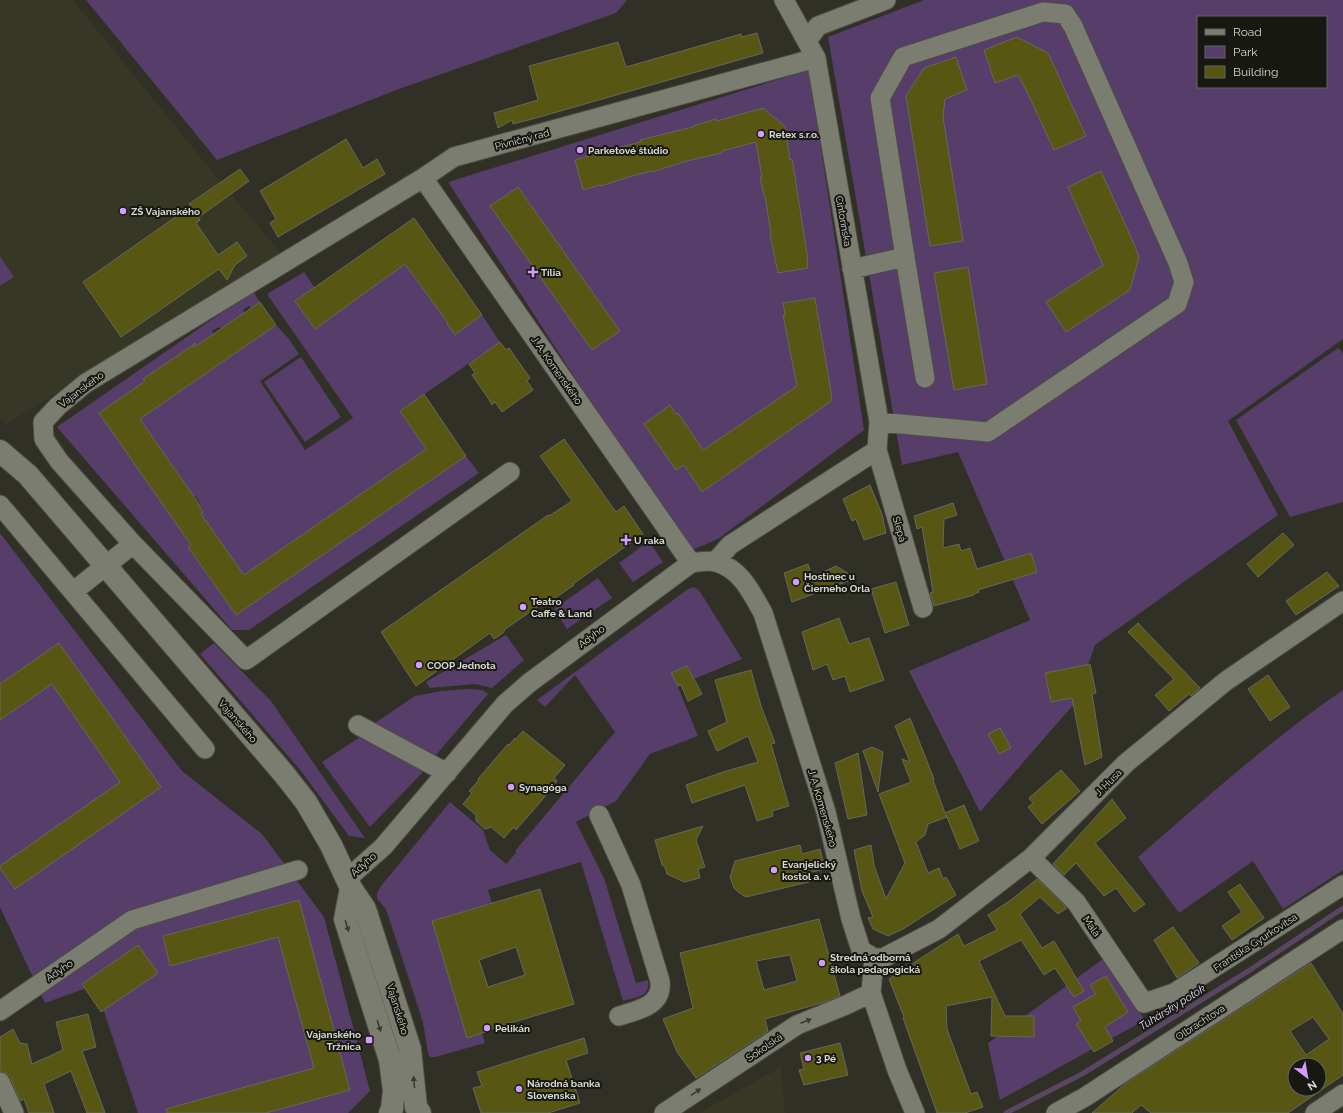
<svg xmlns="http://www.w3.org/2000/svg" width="1343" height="1113" viewBox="0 0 1343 1113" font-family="Raleway,sans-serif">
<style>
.built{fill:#373726}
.green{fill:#563d6a;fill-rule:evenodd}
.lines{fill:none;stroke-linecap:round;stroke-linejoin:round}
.stream{stroke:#594564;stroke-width:5}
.building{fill:#575613;stroke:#67685c;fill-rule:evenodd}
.minor-casing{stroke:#4d4d45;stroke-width:21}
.secondary-casing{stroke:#4d4d45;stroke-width:24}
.minor{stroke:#7c7d71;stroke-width:19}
.secondary{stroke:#7c7d71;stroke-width:22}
.oneway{fill:#3b3b34}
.poi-dot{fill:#d29dfd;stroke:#181813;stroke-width:1.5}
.labels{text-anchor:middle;stroke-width:4;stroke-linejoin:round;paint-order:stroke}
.poi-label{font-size:10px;font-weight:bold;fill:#d7d7d0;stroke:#181813;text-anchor:start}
.street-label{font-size:10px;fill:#d7d7d0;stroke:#181813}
.water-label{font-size:11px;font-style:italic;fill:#e6d6f6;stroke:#181813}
</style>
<rect width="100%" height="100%" fill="#303026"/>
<path class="built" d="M0 0H73L210 169 281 253 7 424 0 419Z
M781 1067 785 1113H699Z"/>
<path class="green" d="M86 0H627L616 13 399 89 217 160Z
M924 0H1343V339L1228 421 1278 515 1095 645 1074 704 980 812 909 671 1030 620 958 452 902 465 828 37ZM1198 17H1326V87H1198Z
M809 70 864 430 718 539 688 552 448 182Z
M0 256 14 277 0 286Z
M405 264 448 323 447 324 455 335 482 315 500 342 400 411 426 449 244 575 188 547 215 586 218 585 223 592 221 594 236 615 466 456 479 473 249 630H232L57 427 253 291 260 302 251 308 249 306 243 310 244 313 221 329 219 327 212 331 214 334 190 350 188 348 144 379 145 381 123 400 198 505 200 503 195 496 194 497 140 419 276 325 289 339 299 354 260 381 305 450 353 418 267 294 304 272 315 288 296 302 315 329Z
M1338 348 1343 353V502L1290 517 1236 420Z
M301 357 341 417 305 442 264 382Z
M0 533 182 771 262 834 324 917 370 1091 348 1113H138L95 985 45 1003 0 907Z
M649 541 663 562 633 582 619 563Z
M598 578 612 598 567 629 554 609Z
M694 587 699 590 742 659 694 679 687 666 672 674 678 687 698 736 650 754 616 801 576 822 604 878 636 983 648 980C651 997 637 997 623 1001L581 862 488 890 492 903 432 921 482 1033 485 1043 435 1057H430L428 1053 423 1022 387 912 385 908 377 899V893L381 886 450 802 483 830 490 850 506 864 516 853 515 851 615 732 575 675 545 707 537 700 688 589Z
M506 635 524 660 492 688 475 684 430 688 426 682Z
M214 643 271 701 365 838 349 836 301 771 200 654Z
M469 689 482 690 488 694 436 755 381 732 375 727V723L415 696 441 691Z
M1343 690V870L1283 909 1253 861 1179 913 1138 857C1204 800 1270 740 1343 690Z
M360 737 419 765 423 772 370 827 322 762Z
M1103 959 1145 1020 1000 1100 988 1043Z"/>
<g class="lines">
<path class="stream" d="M1006 1113 1082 1074 1250 970 1343 908"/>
</g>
<path class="building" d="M757 33 763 53 536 118 513 124 512 120 498 128 494 113 538 100 529 66 618 42 626 67 741 34 742 37Z
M1017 37 1048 53 1086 136 1054 150 1028 94 1018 75 995 83 984 50Z
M956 57 967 90 945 99 943 117 963 241 930 246 906 96 924 68Z
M763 108 770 114 785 126 790 160 792 159 795 177 808 260H807L808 268 778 273 770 234H771L765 196H764L760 177H762L756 142 722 151V153L687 161 652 172V171L635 175 601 186 600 185 583 190 575 160 589 156V154L612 148V149L641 142 640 140 693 127V126L716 119 717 121Z
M346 139 363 168 377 159 385 174 278 237 270 223 276 219 260 191Z
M240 169 249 181 199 217 194 210 200 220 196 223 218 255 237 242 247 256 235 265 227 280 219 269 121 337 83 282 191 206 189 204Z
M1101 171 1134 244 1139 257 1130 290 1066 332 1046 302 1103 265 1068 187Z
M518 187 620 331 592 350 490 206Z
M414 218 482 315 455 335 447 324 448 323 405 264 315 329 295 301Z
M968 267 987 384 954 390 934 273Z
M815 298 832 398 830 402 702 492 684 465 676 470 644 424 670 405 676 414 678 413 703 450 797 386 783 315H785L783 303Z
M260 302 276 325 140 419 199 504 198 505 203 512 201 514 244 575 426 449 400 411 424 394 466 456 236 615 188 547 191 545 99 413 145 381 143 379 196 343 193 348Z
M500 342 506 350 509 348 530 378 527 381 533 390 502 412 495 402 492 405 486 395 472 375 475 373 469 364Z
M564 439 616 512 624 506 643 534 573 584 574 585 551 601 549 599 504 630V632L494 639 490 633 416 686 381 632 548 515 549 516 572 501 540 456Z
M870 485 882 514 886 533 864 540 856 519 852 521 843 499Z
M953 503 957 515 944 519 943 548 959 544 961 551 970 548 977 569 1031 553 1037 572 978 590 979 592 974 594V595L934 606 930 593 933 592 922 527 917 529 914 516Z
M1283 533 1294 545 1258 577 1247 564Z
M808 564 812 577 836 566 856 578 792 602 784 573Z
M1327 572 1339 586 1296 615 1286 601Z
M896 582 909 625 885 633 871 589Z
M839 618 849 644 869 638 884 680 850 692 845 676 833 680 827 664 813 670 802 632Z
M1138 623 1200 688 1191 696 1189 694 1169 711 1155 695 1174 679 1128 632Z
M59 643 161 787 15 889 0 868V866L120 782 52 684 0 720V684Z
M1090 664 1096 693 1092 694 1102 757 1085 765 1072 698 1051 702 1045 673Z
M687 666 702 694 688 701 681 685 678 686 671 673Z
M751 670 761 706 775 743 771 744 789 806 772 811 773 816 757 821 745 785 692 803 686 785 723 772 758 762 748 736 717 751 708 731 727 722 715 680Z
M1268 675 1290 707 1270 721 1248 689Z
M910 718 934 779 933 780 945 813 964 805 979 841 960 849 946 815 947 817 928 824 925 835 916 842 923 860 928 873 939 868 943 879 946 877 956 895 903 929 888 936 873 929 868 918 873 917 862 891 854 850 871 845 874 865 886 899 905 863 879 794 911 782 902 759 910 762 895 726Z
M1000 728 1011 748 999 754 988 734Z
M523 731 565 765 554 778 557 781 537 806 516 830 514 827 504 838 491 827 485 829 476 821V815L463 804 472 793 469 791 479 780 478 779 508 744 509 745 515 738 516 739Z
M872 747 883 752 878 792 863 751Z
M858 753 867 815 848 819 835 763Z
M1061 770 1080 791 1042 824 1028 807 1033 803 1029 798Z
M1112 799 1126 818 1095 843 1145 904 1134 912 1116 888 1104 896 1076 863 1064 875 1053 864Z
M703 826 696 840 705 867 698 869 700 878 684 882 667 874 665 867 662 865 655 840Z
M800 845 802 854 820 849 825 869 807 873 809 882 746 897 738 892 734 888 730 877 735 861Z
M1037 879 1067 908 1058 914 1040 897 1020 914 1042 948 1054 941 1084 991 1074 997 1055 968 1044 975 1021 940 979 961 1005 1016H1034V1037L991 1036 992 997 946 1006 947 1029 971 1094 977 1092 983 1107 965 1113H937L903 1018 904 1017 889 979 958 934 964 946 997 930 988 915 1011 900Z
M1240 884 1264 918 1232 940 1222 926 1242 912 1228 892Z
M540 889 574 1004 491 1029V1030L467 1038 432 921ZM516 947 525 975 488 987 479 960Z
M299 900 350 1090 266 1113H167L166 1109 314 1068 278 937 170 966 163 936Z
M819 919 840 996 825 1002 765 1019 768 1031 696 1078 677 1052 663 1019 693 1008 680 953ZM790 955 797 981 764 990 756 961Z
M1173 927 1199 963 1177 978 1154 940Z
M138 945 158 973 101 1012 82 984Z
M1311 963 1343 1014V1075L1288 1113H1151L1141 1105 1132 1113H1092L1126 1083ZM1313 1017 1329 1039 1306 1055 1290 1031ZM1295 1065H1319V1089H1295Z
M1106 976 1128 1012 1105 1027 1113 1041 1094 1052 1076 1024 1081 1021 1073 1007 1096 994 1090 985Z
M88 1014 96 1047 82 1051 105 1113H87L71 1071 44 1084 54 1113H29L24 1099 20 1101 10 1077 6 1073 0 1071V1037L13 1029 20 1043 27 1044 32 1064 63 1050 56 1022Z
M584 1038 588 1053 566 1060 580 1103 548 1113H481L473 1088 482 1086 477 1072Z
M840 1043 848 1075 804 1085 799 1070 804 1069 800 1053Z"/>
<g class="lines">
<g class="minor-casing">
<path id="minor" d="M784 0 816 58 879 422 877 450 923 608
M807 41 818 26 886 0
M423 178 691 563
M905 257 925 378
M852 269 905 257 880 98 903 57 1043 12 1065 14 1073 26 1178 263 1184 282 1177 304 988 432 879 422
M510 472 246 660 133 544 59 461 44 439 43 422 58 406 86 383 423 178 454 157 816 58
M0 505 205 749
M715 562 730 545 877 450
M74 591 133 544
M358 725 447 773
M599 815 631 885 660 981C663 1006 638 1010 619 1016
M1031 858 1076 902 1144 1003 1174 993 1343 885
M347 879 383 847 505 704 529 683 691 563C699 562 708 560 716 562 741 569 751 592 763 613L826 812 851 919 861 950 874 958 871 993 897 1070 915 1113
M874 958H883L939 929 1031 858 1126 763 1226 681 1343 601
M0 1011 132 920 298 870
M0 1082 14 1113
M664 1113 797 1025 846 1005 871 993
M1056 1113 1085 1097 1343 929
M1315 1113 1343 1094"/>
</g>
<g class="secondary-casing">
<path id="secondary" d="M0 451 28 475 284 774 306 802 331 845 351 888 365 909 410 1049 416 1107 420 1113
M351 888 345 919 390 1060 394 1091 392 1109 390 1113"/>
</g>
<use href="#minor" class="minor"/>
<use href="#secondary" class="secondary"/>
</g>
<defs><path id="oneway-solid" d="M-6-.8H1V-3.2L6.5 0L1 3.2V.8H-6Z"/></defs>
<g class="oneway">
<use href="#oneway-solid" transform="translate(347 926) rotate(73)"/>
<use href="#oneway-solid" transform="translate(806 1021) rotate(-21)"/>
<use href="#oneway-solid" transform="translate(379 1026) rotate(72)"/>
<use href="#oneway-solid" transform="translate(414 1082) rotate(-95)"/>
<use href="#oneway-solid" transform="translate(696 1092) rotate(-34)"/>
</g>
<g class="poi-dot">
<circle cx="761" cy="134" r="4"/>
<circle cx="580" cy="150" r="4"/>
<circle cx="123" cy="211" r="4"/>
<path d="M531 266h4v4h4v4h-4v4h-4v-4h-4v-4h4z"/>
<path d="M624 534h4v4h4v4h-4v4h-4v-4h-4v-4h4z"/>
<circle cx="796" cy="582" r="4"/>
<circle cx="523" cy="607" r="4"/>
<circle cx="419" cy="665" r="4"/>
<circle cx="511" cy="787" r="4"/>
<circle cx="774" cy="870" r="4"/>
<circle cx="822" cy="963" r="4"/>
<circle cx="487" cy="1028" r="4"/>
<rect x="365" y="1036" width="8" height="8" rx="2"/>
<circle cx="808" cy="1058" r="4"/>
<circle cx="519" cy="1089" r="4"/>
</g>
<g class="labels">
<g class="poi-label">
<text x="769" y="138">Retex s.r.o.</text>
<text x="588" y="154">Parketové štúdio</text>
<text x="131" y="215">ZŠ Vajanského</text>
<text x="541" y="276">Tília</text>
<text x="634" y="544">U raka</text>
<text x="804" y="580">Hostinec u<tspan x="804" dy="12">Čierneho Orla</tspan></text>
<text x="531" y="605">Teatro<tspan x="531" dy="12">Caffe &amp; Land</tspan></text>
<text x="427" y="669">COOP Jednota</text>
<text x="519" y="791">Synagóga</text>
<text x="782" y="868">Evanjelický<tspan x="782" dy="12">kostol a. v.</tspan></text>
<text x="830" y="961">Stredná odborná<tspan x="830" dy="12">škola pedagogická</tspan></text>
<text x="495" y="1032">Pelikán</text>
<text x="361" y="1038" text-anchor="end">Vajanského<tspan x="361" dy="12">Tržnica</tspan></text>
<text x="816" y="1062">3 Pé</text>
<text x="527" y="1087">Národná banka<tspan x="527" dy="12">Slovenska</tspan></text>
</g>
<g class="street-label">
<text transform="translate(522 139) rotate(-15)" y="4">Pivničný rad</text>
<text transform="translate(844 221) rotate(80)" y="4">Cintorínska</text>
<text transform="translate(557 370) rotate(55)" y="4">J. A. Komenského</text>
<text transform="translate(81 389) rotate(-37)" y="4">Vajanského</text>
<text transform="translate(900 529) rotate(74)" y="4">Slepá</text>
<text transform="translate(591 636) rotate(-37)" y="4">Adyho</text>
<text transform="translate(238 721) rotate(49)" y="4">Vajanského</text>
<text transform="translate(1108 782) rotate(-45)" y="4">J. Husa</text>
<text transform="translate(823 808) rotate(74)" y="4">J. A. Komenského</text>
<text transform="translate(363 864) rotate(-42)" y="4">Adyho</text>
<text transform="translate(1092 926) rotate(56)" y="4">Malá</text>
<text transform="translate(1255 942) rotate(-33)" y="4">Františka Gyurkovitsa</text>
<text transform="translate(59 970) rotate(-34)" y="4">Adyho</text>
<text transform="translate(398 1009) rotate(73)" y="4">Vajanského</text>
<text transform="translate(1200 1022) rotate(-33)" y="4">Olbrachtova</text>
<text transform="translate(764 1047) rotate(-34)" y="4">Sokolská</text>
</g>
<g class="water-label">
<text transform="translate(1172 1007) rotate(-32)" y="4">Tuhársky potok</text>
</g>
</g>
<rect x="1197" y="16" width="130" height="72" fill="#181813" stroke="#64645f"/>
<rect x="1205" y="29" width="20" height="6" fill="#7c7d71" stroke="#64645f"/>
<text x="1233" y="36" font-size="12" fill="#d7d7d0">Road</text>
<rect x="1205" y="46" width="20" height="12" fill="#563d6a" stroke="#64645f"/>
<text x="1233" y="56" font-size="12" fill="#d7d7d0">Park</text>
<rect x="1205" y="66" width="20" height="12" fill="#575613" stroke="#64645f"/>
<text x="1233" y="76" font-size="12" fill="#d7d7d0">Building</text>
<g transform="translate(1307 1077) rotate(149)"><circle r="19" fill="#181813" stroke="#64645f"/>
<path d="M0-3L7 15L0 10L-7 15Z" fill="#d29dfd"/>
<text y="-6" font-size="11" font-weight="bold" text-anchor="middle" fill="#d7d7d0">N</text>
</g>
</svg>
